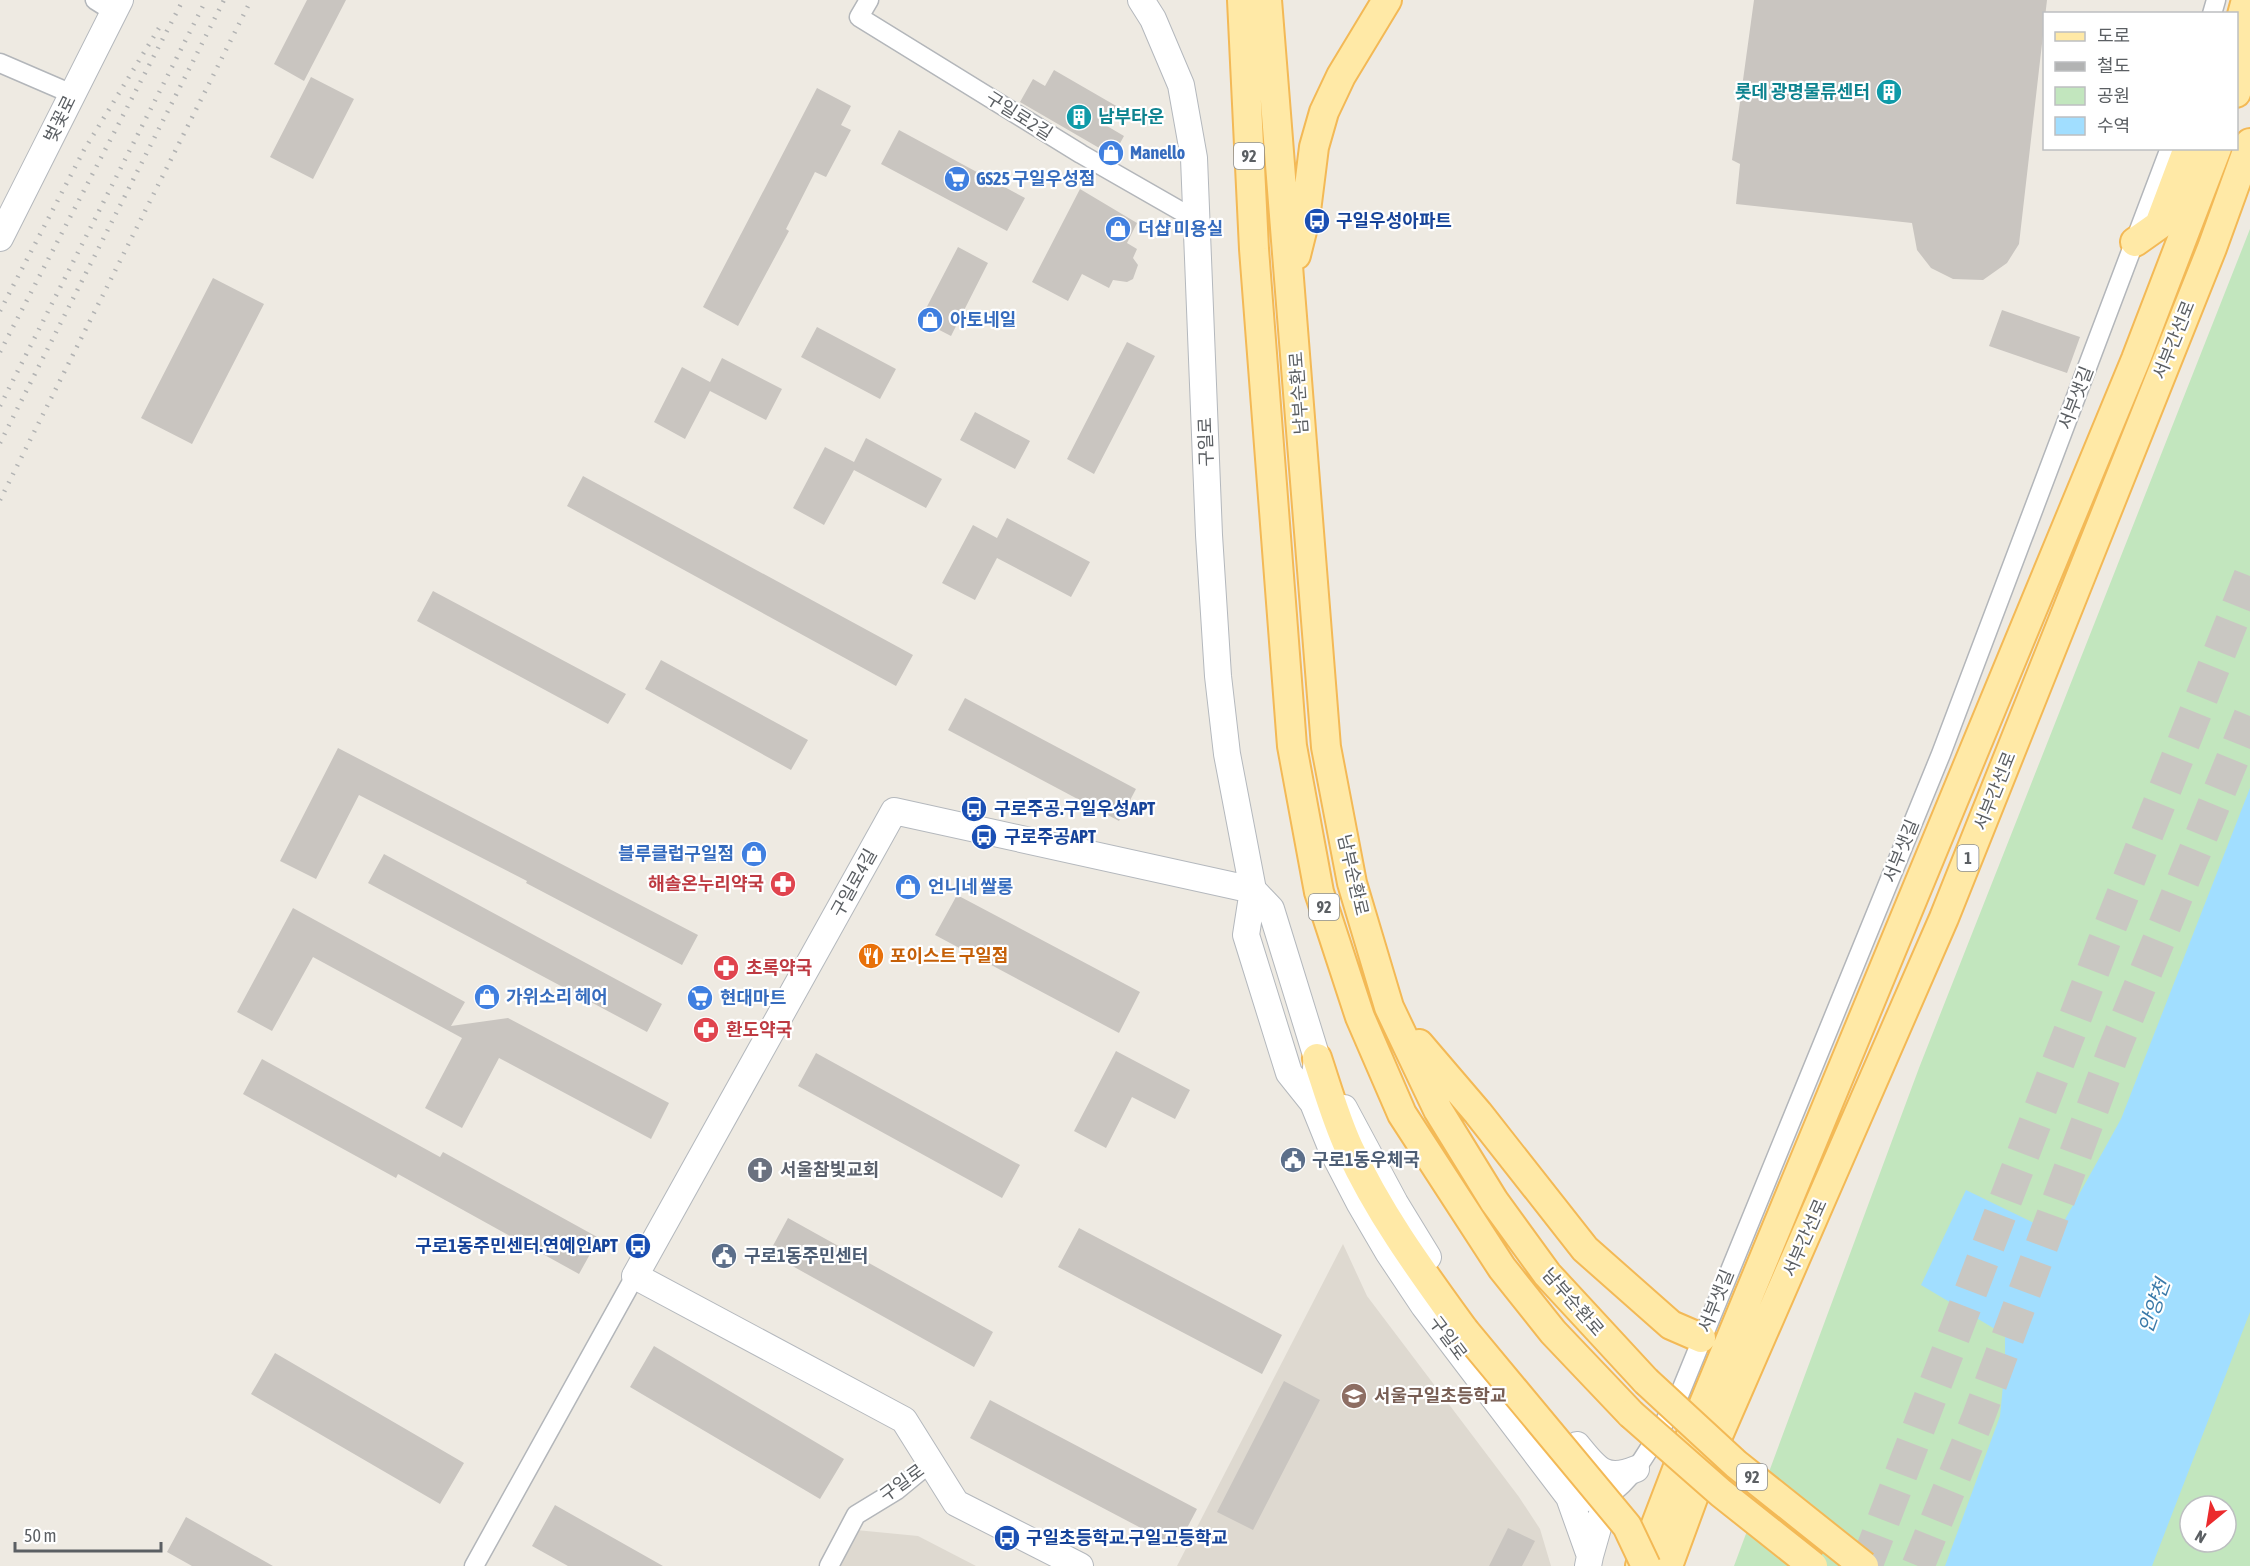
<svg xmlns="http://www.w3.org/2000/svg" width="2250" height="1566" viewBox="0 0 2250 1566" font-family="'Asap Condensed','Noto Sans KR',sans-serif">
<style>
.education{fill:#ded9d0}
.green{fill:#c2e6be;fill-rule:evenodd}
.water{fill:#a1deff}
.building{fill:#c9c5c0}
.lines{fill:none;stroke-linecap:round;stroke-linejoin:round}
.highway-tunnel{stroke:#c9c7c2;stroke-width:33;stroke-dasharray:33 16;stroke-linecap:butt}
.street-casing{stroke:#b3b6ba;stroke-width:21}
.secondary-casing{stroke:#b4b8bd;stroke-width:28}
.primary-casing{stroke:#f3b956;stroke-width:32}
.street{stroke:#fff;stroke-width:18}
.secondary{stroke:#fff;stroke-width:26}
.primary{stroke:#ffe9a6;stroke-width:28}
.rail{stroke:#b2b3b3;stroke-width:4.5;stroke-dasharray:1.5 8;stroke-linecap:butt}
.primary-bridge-casing{stroke:#f3b956;stroke-width:32;stroke-linecap:butt}
.primary-bridge{stroke:#ffe9a6;stroke-width:28}
.labels{text-anchor:middle;stroke-width:4.5;stroke-linejoin:round;paint-order:stroke}
.shield{fill:#fff;stroke:#8c8f92;stroke-width:1.5}
.shield-label{font-size:16px;font-weight:bold;fill:#5b5f63}
.culture-label{font-size:18px;font-weight:bold;fill:#0d838f;stroke:#fff;text-anchor:end}
.street-label{font-size:18px;fill:#5b5f63;stroke:#fff}
.shop-label{font-size:18px;font-weight:bold;fill:#366cbe;stroke:#fff;text-anchor:start}
.transit-label{font-size:18px;font-weight:bold;fill:#164399;stroke:#fff;text-anchor:start}
.health-label{font-size:18px;font-weight:bold;fill:#be3a42;stroke:#fff;text-anchor:start}
.food-label{font-size:18px;font-weight:bold;fill:#c56008;stroke:#fff;text-anchor:start}
.service-label{font-size:18px;font-weight:bold;fill:#4e5e75;stroke:#fff;text-anchor:start}
.worship-label{font-size:18px;font-weight:bold;fill:#5b616d;stroke:#fff;text-anchor:start}
.education-label{font-size:18px;font-weight:bold;fill:#785e54;stroke:#fff;text-anchor:start}
.water-label{font-size:20px;font-style:italic;fill:#3b7aa9;stroke:#fff}
</style>
<rect width="100%" height="100%" fill="#eeeae2"/>
<path class="education" d="M1343 1244 1367 1296 1519 1497 1540 1529 1551 1566H1177Z
M856 1530 918 1536 976 1566H837Z"/>
<path class="green" d="M2250 229V1566H1734L1919 1068ZM2190 1506H2226V1542H2190Z"/>
<path class="water" d="M2250 788V1312L2152 1566H1945L2000 1416 2005 1365V1335L1921 1285 1966 1190 2057 1234 2121 1119Z"/>
<path class="building" d="M307 0H346L304 81 274 64Z
M1754 0H2047L2019 244 2007 263 1983 280 1953 279 1931 268 1917 250 1912 223 1736 204 1740 164 1732 160Z
M1054 70 1118 107 1107 126 1124 136 1113 156 1020 102 1033 79 1045 86Z
M311 77 354 99 313 179 270 157Z
M817 88 851 106 841 125 851 130 826 177 815 172 786 229 789 231 738 326 703 307Z
M899 130 1025 198 1007 231 881 164Z
M1080 189 1137 223 1127 243 1137 249 1133 258 1138 265 1133 279 1127 282 1113 280 1109 288 1082 274 1068 301 1032 282Z
M958 247 988 263 951 336 920 320Z
M213 278 264 304 192 444 141 418Z
M2002 310 2080 337 2067 373 1989 346Z
M817 327 896 369 880 399 801 357Z
M1127 342 1155 356 1094 474 1067 459Z
M722 358 782 389 766 420 710 391 685 439 654 422 682 367 710 382Z
M975 412 1030 441 1015 469 960 440Z
M866 438 942 479 926 508 854 470 824 525 793 508 825 447 854 462Z
M583 476 913 655 896 686 567 506Z
M1007 518 1090 562 1071 597 997 558 975 600 942 583 973 525 997 538Z
M433 591 626 694 608 724 417 621Z
M661 660 808 740 791 770 645 689Z
M965 698 1136 789 1119 821 948 730Z
M338 748 698 935 682 965 526 883 527 881 359 795 316 879 280 861Z
M384 854 662 1004 647 1032 368 883Z
M957 895 1140 992 1119 1033 935 935Z
M293 908 465 1002 451 1026 508 1018 669 1103 651 1139 499 1058 462 1128 425 1108 462 1038 313 957 272 1031 237 1012Z
M1116 1051 1190 1090 1175 1119 1132 1097 1106 1148 1074 1131Z
M816 1053 1020 1165 1002 1198 798 1086Z
M262 1059 440 1157 443 1152 599 1238 579 1274 398 1174 396 1178 243 1094Z
M788 1218 993 1332 974 1367 769 1253Z
M1079 1228 1282 1335 1262 1374 1058 1267Z
M654 1346 844 1459 820 1499 630 1387Z
M275 1353 464 1463 440 1504 251 1394Z
M1284 1381 1320 1400 1253 1530 1217 1512Z
M990 1400 1197 1509 1177 1547 970 1438Z
M555 1505 663 1566H568L532 1546Z
M186 1517 273 1566H192L167 1552Z
M1508 1528 1535 1541 1522 1566H1489Z"/>
<g class="lines">
<path class="highway-tunnel" d="M1866 1566 2104 942 2250 576
M1918 1566 1978 1418 2114 1050 2250 716"/>
<g class="street-casing">
<path id="street" d="M95 0 114 12
M869 0 859 17 1081 154 1198 221
M2212 14 2216 0
M0 63 72 94
M1569 1497C1574 1498 1581 1502 1587 1502 1629 1502 1662 1425 1680 1393L1941 754 2170 148
M474 1566 635 1276
M829 1566 856 1515 897 1490 931 1462"/>
</g>
<g class="secondary-casing">
<path id="secondary" d="M1141 0 1153 19 1181 85 1194 158 1209 535 1218 676 1227 754 1253 890 1246 935 1289 1073 1313 1103 1332 1150 1360 1204 1388 1252 1424 1306 1569 1497 1590 1556 1588 1566
M0 238 120 0
M1253 890 1271 909 1317 1058 1315 1077
M1344 1108 1395 1203 1428 1257
M1577 1445C1596 1468 1604 1482 1636 1469
M1590 1556 1607 1496
M1080 1566 956 1503 904 1420 635 1276 894 811 1253 890"/>
</g>
<g class="primary-casing">
<path id="primary" d="M1242 0 1254 249 1292 746 1319 892 1360 1017 1402 1114 1502 1268 1553 1332 1631 1414
M1267 0 1326 747 1352 883 1389 1007 1438 1110 1494 1201 1547 1274 1646 1381
M2236 37 2246 0
M2236 93 2250 52
M2135 242 2159 225 2188 148
M1296 255 1305 219 1314 147 1324 112 1341 76 1387 0
M1419 1044 1478 1113 1585 1249 1671 1325 1701 1338
M1317 1058C1327 1088 1336 1120 1349 1148 1379 1214 1422 1272 1464 1330
M1640 1566 1681 1459 2136 359 2217 148
M1668 1566 1704 1468 1944 918 2212 248 2250 143"/>
</g>
<use href="#street" class="street"/>
<use href="#secondary" class="secondary"/>
<use href="#primary" class="primary"/>
<path class="rail" d="M0 311 84 150 159 28
M0 352 183 0
M0 406 206 0
M0 443 224 0
M0 500 251 0"/>
<g class="primary-bridge-casing">
<path id="primary-bridge" d="M1464 1330 1627 1526 1646 1566
M1646 1381 1736 1464 1864 1566
M1631 1414 1721 1493 1813 1566"/>
</g>
<use href="#primary-bridge" class="primary-bridge"/>
</g>
<defs>
<g id="building-disc" transform="scale(1.35)"><circle r="9.5" fill="#0f9aa8" stroke="#fff"/><path d="M-4-6H4V6H1V3H-1V6H-4ZM-2.5-4.3h1.7v1.8h-1.7ZM.8-4.3h1.7v1.8H.8ZM-2.5-1h1.7V.8h-1.7ZM.8-1h1.7V.8H.8Z" fill="#fff"/></g>
<g id="shop-disc" transform="scale(1.35)"><circle r="9.5" fill="#3f7fe0" stroke="#fff"/><path d="M-5-2.5h2.3a2.7 3.5 0 0 1 5.4 0H5L5.5 6h-11ZM-1.5-2.5h3a1.5 2.3 0 0 0-3 0Z" fill="#fff"/></g>
<g id="supermarket-disc" transform="scale(1.35)"><circle r="9.5" fill="#3f7fe0" stroke="#fff"/><path d="M-6-5.5h2.5l.6 2H6L4.5 2H-2.5L-4.4-4H-6ZM-1.5 3.2a1.3 1.3 0 1 0 .1 0ZM3 3.2a1.3 1.3 0 1 0 .1 0Z" fill="#fff"/></g>
<g id="bus-disc" transform="scale(1.35)"><circle r="9.5" fill="#1a4fb4" stroke="#fff"/><path d="M-5-6H5V4H4V6H2V4H-2V6H-4V4H-5ZM-3.5-4V0h7V-4ZM-3.5 1.2v1.5H-2V1.2ZM2 1.2v1.5H3.5V1.2Z" fill="#fff"/></g>
<g id="pharmacy-disc" transform="scale(1.35)"><circle r="9.5" fill="#e0444e" stroke="#fff"/><path d="M-2-6h4v4h4v4h-4v4h-4v-4h-4v-4h4Z" fill="#fff"/></g>
<g id="restaurant-disc" transform="scale(1.35)"><circle r="9.5" fill="#e8710a" stroke="#fff"/><path d="M-5-6h1v4h1v-4h1v4h1v-4h1v5L-1.5 .5V6h-2V.5L-5-1ZM5-6V6H3V1.5H1.5Q1.5-4 5-6Z" fill="#fff"/></g>
<g id="civic-disc" transform="scale(1.35)"><circle r="9.5" fill="#5c6f8a" stroke="#fff"/><path d="M-.6-6.5H3V-4.5H.6V-3L4-1V1h2V6H-6V1h2V-1L-.6-3ZM-1.2 2.5V6h2.4V2.5Z" fill="#fff"/></g>
<g id="church-disc" transform="scale(1.35)"><circle r="9.5" fill="#6b7280" stroke="#fff"/><path d="M-1.2-6h2.4v3.5h3.3v2.4h-3.3V6h-2.4V-.1h-3.3v-2.4h3.3Z" fill="#fff"/></g>
<g id="school-disc" transform="scale(1.35)"><circle r="9.5" fill="#8d6e63" stroke="#fff"/><path d="M0-5L7-2L0 1L-7-2ZM-4 1L0 2.5L4 1V4Q0 6-4 4Z" fill="#fff"/></g>
</defs>
<g fill-rule="evenodd">
<use href="#building-disc" x="1889" y="92"/>
<use href="#building-disc" x="1079" y="117"/>
<use href="#shop-disc" x="1111" y="153"/>
<use href="#supermarket-disc" x="957" y="179"/>
<use href="#bus-disc" x="1317" y="221"/>
<use href="#shop-disc" x="1118" y="229"/>
<use href="#shop-disc" x="930" y="320"/>
<use href="#bus-disc" x="974" y="809"/>
<use href="#bus-disc" x="984" y="837"/>
<use href="#shop-disc" x="754" y="854"/>
<use href="#pharmacy-disc" x="783" y="884"/>
<use href="#shop-disc" x="908" y="887"/>
<use href="#restaurant-disc" x="871" y="956"/>
<use href="#pharmacy-disc" x="726" y="968"/>
<use href="#shop-disc" x="487" y="997"/>
<use href="#supermarket-disc" x="700" y="998"/>
<use href="#pharmacy-disc" x="706" y="1030"/>
<use href="#civic-disc" x="1293" y="1160"/>
<use href="#church-disc" x="760" y="1170"/>
<use href="#bus-disc" x="638" y="1246"/>
<use href="#civic-disc" x="724" y="1256"/>
<use href="#school-disc" x="1354" y="1396"/>
<use href="#bus-disc" x="1007" y="1538"/>
</g>
<g class="labels">
<g class="shield">
<rect x="1234" y="143" width="30" height="26" rx="4.5"/>
<rect x="1957.5" y="845" width="21" height="26" rx="4.5"/>
<rect x="1309" y="894" width="30" height="26" rx="4.5"/>
<rect x="1737" y="1464" width="30" height="26" rx="4.5"/>
</g>
<g class="shield-label">
<text x="1249" y="162">92</text>
<text x="1968" y="864">1</text>
<text x="1324" y="913">92</text>
<text x="1752" y="1483">92</text>
</g>
<g class="culture-label">
<text x="1870" y="98">롯데 광명물류센터</text>
<text x="1098" y="123" text-anchor="start">남부타운</text>
</g>
<g class="street-label">
<text transform="translate(1019 116) rotate(32)" y="6">구일로2길</text>
<text transform="translate(60 119) rotate(-64)" y="6">벚꽃로</text>
<text transform="translate(2174 340) rotate(-68)" y="6">서부간선로</text>
<text transform="translate(1299 393) rotate(-94)" y="6">남부순환로</text>
<text transform="translate(2076 398) rotate(-69)" y="6">서부샛길</text>
<text transform="translate(1206 442) rotate(-92)" y="6">구일로</text>
<text transform="translate(1995 791) rotate(-68)" y="6">서부간선로</text>
<text transform="translate(1901 851) rotate(-68)" y="6">서부샛길</text>
<text transform="translate(1353 875) rotate(77)" y="6">남부순환로</text>
<text transform="translate(854 883) rotate(-61)" y="6">구일로4길</text>
<text transform="translate(1805 1238) rotate(-66)" y="6">서부간선로</text>
<text transform="translate(1716 1301) rotate(-68)" y="6">서부샛길</text>
<text transform="translate(1573 1302) rotate(49)" y="6">남부순환로</text>
<text transform="translate(1448 1338) rotate(53)" y="6">구일로</text>
<text transform="translate(902 1483) rotate(-36)" y="6">구일로</text>
</g>
<g class="shop-label">
<text x="1130" y="159">Manello</text>
<text x="976" y="185">GS25 구일우성점</text>
<text x="1138" y="235">더샵 미용실</text>
<text x="950" y="326">아토네일</text>
<text x="734" y="860" text-anchor="end">블루클럽구일점</text>
<text x="928" y="893">언니네 쌀롱</text>
<text x="506" y="1003">가위소리 헤어</text>
<text x="720" y="1004">현대마트</text>
</g>
<g class="transit-label">
<text x="1336" y="227">구일우성아파트</text>
<text x="994" y="815">구로주공.구일우성APT</text>
<text x="1004" y="843">구로주공APT</text>
<text x="618" y="1252" text-anchor="end">구로1동주민센터.연예인APT</text>
<text x="1026" y="1544">구일초등학교.구일고등학교</text>
</g>
<g class="health-label">
<text x="764" y="890" text-anchor="end">해솔온누리약국</text>
<text x="746" y="974">초록약국</text>
<text x="726" y="1036">환도약국</text>
</g>
<g class="food-label">
<text x="890" y="962">포이스트 구일점</text>
</g>
<g class="service-label">
<text x="1312" y="1166">구로1동우체국</text>
<text x="744" y="1262">구로1동주민센터</text>
</g>
<g class="worship-label">
<text x="780" y="1176">서울참빛교회</text>
</g>
<g class="education-label">
<text x="1374" y="1402">서울구일초등학교</text>
</g>
<g class="water-label">
<text transform="translate(2154 1306) rotate(-70)" y="7">안양천</text>
</g>
</g>
<rect x="2043" y="12" width="195" height="138" fill="#ffffff" stroke="#bdbfc1" stroke-width="1.5"/>
<rect x="2055" y="32" width="30" height="9" fill="#ffe9a6" stroke="#bdbfc1" stroke-width="1.5"/>
<text x="2097" y="42" font-size="18" fill="#5b5f63">도로</text>
<rect x="2055" y="62" width="30" height="9" fill="#b2b3b3" stroke="#bdbfc1" stroke-width="1.5"/>
<text x="2097" y="72" font-size="18" fill="#5b5f63">철도</text>
<rect x="2055" y="87" width="30" height="18" fill="#c2e6be" stroke="#bdbfc1" stroke-width="1.5"/>
<text x="2097" y="102" font-size="18" fill="#5b5f63">공원</text>
<rect x="2055" y="117" width="30" height="18" fill="#a1deff" stroke="#bdbfc1" stroke-width="1.5"/>
<text x="2097" y="132" font-size="18" fill="#5b5f63">수역</text>
<g transform="translate(2208 1524) rotate(210)"><circle r="28" fill="#ffffff" stroke="#bdbfc1" stroke-width="1.5"/>
<path d="M0-4.5L10 22L0 15L-10 22Z" fill="#eb2b2d"/>
<text y="-9" font-size="16" font-weight="bold" text-anchor="middle" fill="#5b5f63">N</text>
</g>
<path d="M15 1542v9h146v-9" fill="none" stroke="#5b5f63" stroke-width="3"/>
<text x="24" y="1542" font-size="18" fill="#5b5f63" stroke="#ffffff" stroke-width="4.5" paint-order="stroke">50 m</text>
</svg>
